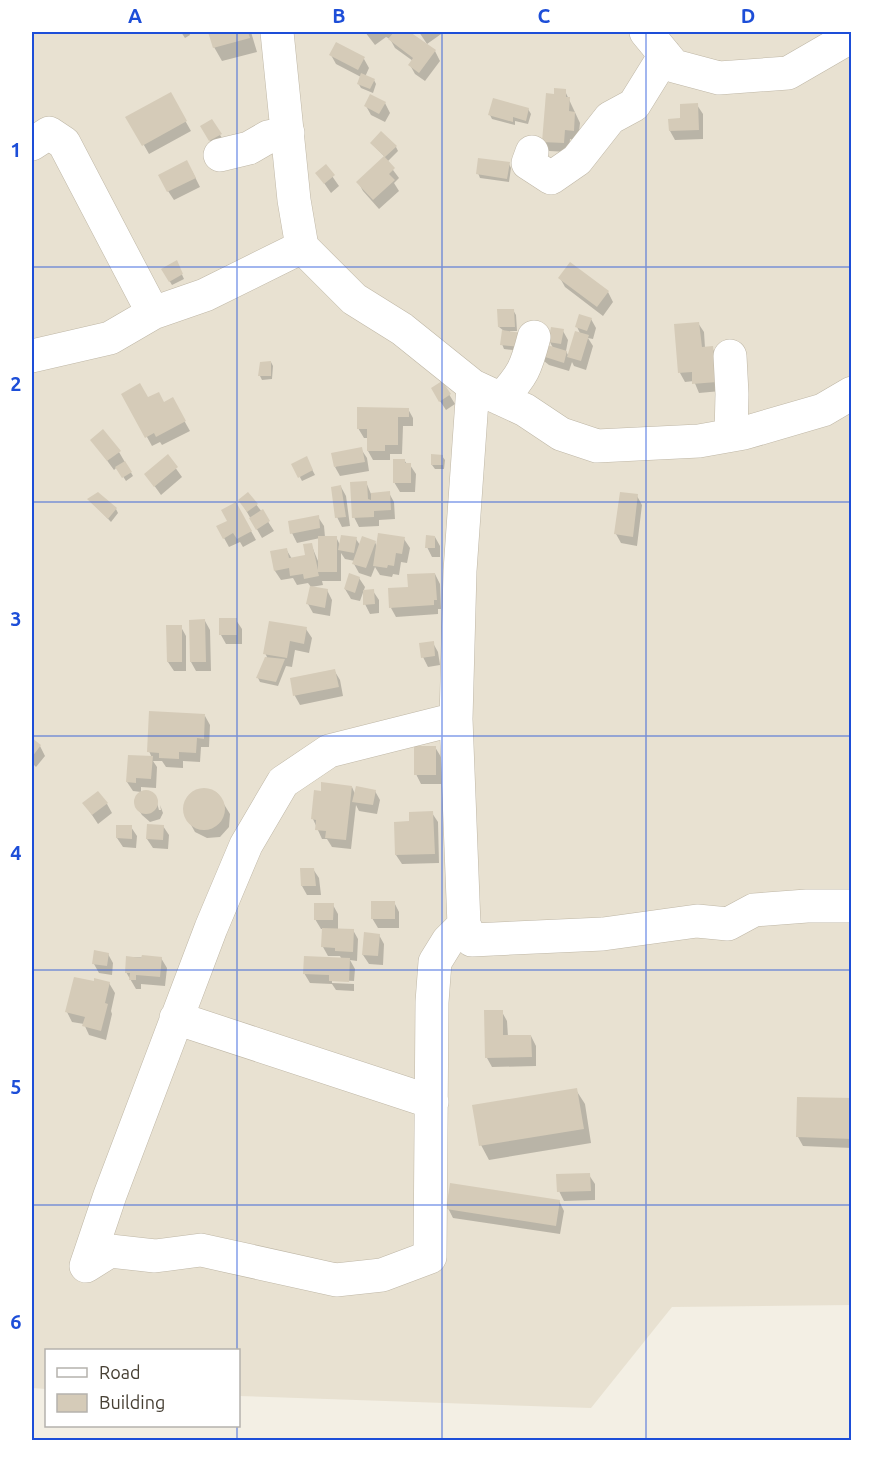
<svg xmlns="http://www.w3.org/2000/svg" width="883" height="1472" viewBox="0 0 883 1472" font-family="Ubuntu,sans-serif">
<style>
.residential{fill:#e8e1d1}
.shadow{fill:#0003}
.building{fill:#d5cbb8}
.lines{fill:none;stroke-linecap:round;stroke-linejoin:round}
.minor-casing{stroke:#bfb7a6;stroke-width:34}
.minor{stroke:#fff;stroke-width:33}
.grid{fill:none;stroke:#1d4ed8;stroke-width:1.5;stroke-opacity:0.55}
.neatline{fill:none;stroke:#1d4ed8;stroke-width:2}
.grid-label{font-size:20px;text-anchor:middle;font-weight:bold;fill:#1d4ed8}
</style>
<rect width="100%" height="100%" fill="#f3efe4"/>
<path class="residential" d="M32 32H851V1305L672 1307 591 1408 239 1396 238 1350H46V1389L32 1388Z"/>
<path class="shadow" d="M181 32H189L190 35 185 38Z
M210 32H251L257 52 222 61 214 47Z
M365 32H407L435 51 440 61 425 81 415 74 410 65 413 61 395 48 390 39 386 37 375 45Z
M419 32H444L427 44Z
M331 55 364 59 369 68 365 77 374 80 376 84 373 93 361 88 358 83 361 77 336 64Z
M565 91 580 123 578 140 570 139 569 152 549 151 544 141 556 95Z
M170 94 191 131 149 154 128 117Z
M385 103 390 113 385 122 371 115 366 106Z
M697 105 703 114V139L675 140 670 131Z
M528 109 531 114 528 124 515 121V125L492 119 490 115Z
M202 127 220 135 226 144 216 150Z
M375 147H396L398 151 387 162 399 178 394 183 399 191 379 209 363 191 358 182 385 157Z
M509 164 511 168 509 182 480 178 478 173Z
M325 166 339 186 331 193 317 173Z
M192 171 200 187 174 200 168 191Z
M178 266 184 279 172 285 163 270Z
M560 278 608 292 613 302 603 316 565 287Z
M513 310 516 315 517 331H510V333L522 351 504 349 502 344 504 331 499 327V311Z
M591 319 596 328 593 339 588 338 593 346 586 370 574 366 572 362 569 371 549 365 544 361 539 352 553 348 550 342 563 331 568 340 566 351 569 357 581 335 577 327Z
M698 323 704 332 705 348H712L718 357 721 391 699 393 694 381 685 382 680 373 675 325Z
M271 362 273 366 272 379 262 380 260 376Z
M442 383 455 404 446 410 438 398Z
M123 394 164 404 172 399 190 431 162 445 160 442 152 446Z
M408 409 413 418V426H403L402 454H390V460H373L368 451V438H364L358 428Z
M92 440 119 452 133 476 126 481 117 467 114 470Z
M361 449 367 458 369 471 340 476 335 467Z
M167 456 182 477 161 495 146 474Z
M442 456 445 460 444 469H435L432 465Z
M306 458 315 475 302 481 293 464Z
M404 460 407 464 410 465 416 474 415 492H400L394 482Z
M366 482 371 494 389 493 394 502 395 519 379 520V526L359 527 354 517Z
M341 487 346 496 350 526 342 527 337 517Z
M248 494 262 512 274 531 262 538 240 500Z
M637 496 642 505 637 546 621 543 616 534Z
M89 499 116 509 118 513 111 522Z
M236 504 256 540 243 547 240 542 229 547 218 527 229 521Z
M318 517 324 526 325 537H336L340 545 356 539 360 545 375 542 377 547 404 539 410 548 407 563 401 562 399 575 393 574 392 577 380 575 375 567 371 577 359 573 354 564 355 561 345 559 341 553V581H322L323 585 311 587 308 583 297 585 293 578 281 580 275 571 272 552 286 549 292 559 307 556 311 544 318 561 320 538 297 543 292 533Z
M435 537 440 546V557H432L427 547Z
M435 574 440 584 441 609H438V614L396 617 391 608 409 588Z
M359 578 365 587 360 601 351 599 345 589Z
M327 590 332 600 330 616 313 613 308 604Z
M373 591 379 600V613L370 614 365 604Z
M236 620 242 629V644H226L221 635Z
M205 621 210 630 211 671H196L191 662Z
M181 627 186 636V671H174L168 662Z
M306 629 312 638 309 653 295 650 292 667 286 666 278 686 260 682 258 678 267 657 265 653Z
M433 643 438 652 440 665 428 667 423 657Z
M334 670 340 680 343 696 300 705 295 696 291 680Z
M205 716 210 725 209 747H201L200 762 183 761V768L166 767 162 761H153L157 767 156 788 141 787V793L150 792 155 796 159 810H161L160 805 163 813 160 819 150 822 142 815 136 806V798L141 792 133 791 127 782 152 758 149 751Z
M32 740 40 746 45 756 36 767 32 763Z
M435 747 441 757V784H421L416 774Z
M352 787 355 794 375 791 380 800 377 814 359 811 356 805 351 849 332 847 327 839H322L313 819Z
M199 790H211L217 793 230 814 229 827 220 837 207 838 195 832 186 816 185 803 188 797Z
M84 803 107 804 112 813 98 824Z
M432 813 438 822 439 863 402 864 396 855Z
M163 826 169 835 168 849 153 848 147 839Z
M131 827 137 836 136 848 123 847 117 838Z
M301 869H313L319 878 321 895H307L302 886Z
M394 902 399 912V928H378L372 918Z
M333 905 338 914V930H353L358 939 357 961 350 960 355 969 354 981 332 980V983L354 984V991L336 990 332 984 310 983 304 973 342 960 340 956H328L323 947V929H321L315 919Z
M379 935 384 944 383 965 369 964 363 955Z
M108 954 113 963 112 975 99 973 94 964Z
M127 957 161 958 167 968 165 986 141 984V989H136L126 972Z
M109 983 115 993 111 1011 112 1014 106 1040 89 1035 84 1024 72 1022 67 1012Z
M502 1012 507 1021 508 1037 531 1036 536 1046V1066L492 1067 487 1058Z
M576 1090 585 1104 591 1143 489 1160 481 1145Z
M852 1100V1148L803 1146 798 1137Z
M589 1175 595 1184V1200L564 1201 559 1191Z
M559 1201 564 1211 560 1234 453 1218 448 1208Z"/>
<path class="building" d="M208 32H248L250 38 213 48Z
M394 32H410L436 50 419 73 408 65 413 58 388 39Z
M336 42 365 57 358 70 329 55Z
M361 73 375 79 370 89 357 84Z
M554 88 566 89V97H570L569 111 575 112 574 131 565 130 564 143 542 142 546 93 554 94Z
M171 92 187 121 142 146 125 117Z
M370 94 386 102 379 114 364 106Z
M493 98 529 108 526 121 513 117V122L488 115Z
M698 103 699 130 669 131 668 119 680 118V104Z
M212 119 222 134 209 141 200 126Z
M381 131 397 146 385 157 370 143Z
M384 156 395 168 389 174 395 180 373 200 356 182Z
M478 158 510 162 507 179 476 174Z
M187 160 196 178 167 192 158 175Z
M326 164 335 175 324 184 315 173Z
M177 260 183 274 169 282 161 269Z
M570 262 609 291 597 307 558 278Z
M497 309H514L515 327H498Z
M579 314 592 318 587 331 575 327Z
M699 322 702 347 713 346 717 382 692 384V372L678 373 674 324Z
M551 327 564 329 561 344 548 342Z
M502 330 522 333 520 347 500 345Z
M575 331 589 335 581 361 567 357Z
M544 344 567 351 564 363 542 356Z
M271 361V376H258L260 362Z
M442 381 451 394 439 402 431 388Z
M140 383 148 397 159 392 164 402 173 397 186 421 156 437 154 433 145 438 121 394Z
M357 407 409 408V417H398V445H385V451H367V429H357Z
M103 429 121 451 107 461 90 440Z
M362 447 365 462 334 467 331 453Z
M168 454 178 467 154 487 144 474Z
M431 454 443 455V465H431Z
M307 456 313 470 298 478 291 464Z
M393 459H405V463H411V483H393Z
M125 461 132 472 122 478 115 467Z
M367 481 368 499 371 500V493L390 491 391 510 374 511V517L352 518 350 482Z
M341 485 346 517 335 518 331 487Z
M98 492 117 508 108 519 87 499Z
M248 492 258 504 247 512 238 500Z
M620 492 638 494 633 537 614 534Z
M236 502 252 531 237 539 233 533 223 539 216 526 227 521 221 510Z
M263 509 270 521 256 530 249 518Z
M319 515 320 528 290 534 288 521Z
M378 533 405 537 402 554 396 553 394 566 388 565 387 568 373 566Z
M341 535 357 537 354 553 338 550Z
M426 535 435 536V548H425Z
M318 536H337V572H318L319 576 304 579 303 574 290 576 289 568 274 571 270 551 287 548 289 558 305 555 303 544 312 543 318 570Z
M362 536 376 541 366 568 352 564Z
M349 573 360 577 355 593 344 589Z
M435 573 437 600H434V605L389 608 388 588 408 587 407 574Z
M310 586 328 589 325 608 306 604Z
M374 589 375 604 363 605V590Z
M219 618H237V635H219Z
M205 619 206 662H190L189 620Z
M269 621 307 627 304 644 290 641 287 658 263 654Z
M166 625H182V662H167Z
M434 641 435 656 421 658 419 643Z
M265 657 285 659 276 682 256 678Z
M335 669 339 687 293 696 290 678Z
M149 711 205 714 204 739 197 738 196 753 179 752V759L159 758V753L147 752Z
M32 738 41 745 32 757Z
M414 746H436V775H414Z
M128 755 153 756 151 779 136 778V783L126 782Z
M321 782 352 786 346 840 325 838 326 831 315 830 316 820 311 819 314 790 321 791Z
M356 786 376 790 373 805 352 802Z
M183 809a21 21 0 1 1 42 0a21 21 0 1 1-42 0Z
M134 802a12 12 0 1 1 24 0a12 12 0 1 1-24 0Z
M98 791 108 803 92 815 82 803Z
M433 811 435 854 395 855 394 822 409 821V812Z
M147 824 164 825 163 840 146 839Z
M116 825H132V839L116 838Z
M300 868H314L316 886H301Z
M371 901H395V919H371Z
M314 903H334L333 920H314Z
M322 928 354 929 353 952 335 951V948L321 947Z
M364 932 380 934 378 956 362 955Z
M94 950 109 953 107 966 92 964Z
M142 955 162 957 160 977 136 975V980H129L130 973H125L126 956 141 958Z
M304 956 350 958 349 982 329 981V975L303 974Z
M74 977 94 981V978L110 982 105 1003 108 1004 101 1031 82 1026 85 1017 65 1012Z
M484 1010H503V1035H531L532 1057 485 1058Z
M577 1088 584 1129 479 1146 472 1105Z
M797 1097 852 1098V1139L796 1137Z
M590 1173 591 1191 557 1192 556 1174Z
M450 1183 560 1200 556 1226 446 1209Z"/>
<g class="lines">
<g class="minor-casing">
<path id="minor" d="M277 32 294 200 302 247 354 299 402 329 473 386 525 410 561 434 597 446 699 441 744 433 823 410 852 393
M646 32 674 66 719 78 788 73 852 36
M32 144 49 133 64 143 153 313
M532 152 528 163 551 178 577 160 610 118 634 105 665 55
M220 155 249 148 268 137 288 133
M32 356 110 338 153 313 205 295 302 247
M730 356 732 394 731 435
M473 386 460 571 456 719 464 925 472 940 603 934 697 921 728 924 754 910 807 906H852
M501 399C523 375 526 368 534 337
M456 719 329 751 283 782 246 845 211 928 110 1195 86 1266 110 1251 155 1256 201 1250 336 1280 382 1275 430 1257 432 1002 435 962 448 941 464 925
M176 1018 432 1102"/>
</g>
<use href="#minor" class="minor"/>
</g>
<path class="grid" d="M237 32V1350M442 32V1440M646 32V1440M32 267H852M32 502H852M32 736H852M32 970H852M32 1205H852M237 1426V1440"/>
<rect width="883" height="1472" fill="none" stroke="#ffffff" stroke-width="66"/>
<rect x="45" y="1349" width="195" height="78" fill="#ffffff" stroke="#b5b2ad" stroke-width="1.5"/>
<rect x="57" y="1368" width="30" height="9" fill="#ffffff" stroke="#b5b2ad" stroke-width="1.5"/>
<text x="99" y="1379" font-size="18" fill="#463f33">Road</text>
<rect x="57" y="1394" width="30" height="18" fill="#d5cbb8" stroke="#b5b2ad" stroke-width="1.5"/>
<text x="99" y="1409" font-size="18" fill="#463f33">Building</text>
<rect x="33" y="33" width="817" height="1406" class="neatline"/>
<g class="grid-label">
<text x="135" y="23">A</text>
<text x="339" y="23">B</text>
<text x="544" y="23">C</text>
<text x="748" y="23">D</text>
<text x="16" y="157">1</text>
<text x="16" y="391">2</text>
<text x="16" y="626">3</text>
<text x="16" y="860">4</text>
<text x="16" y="1094">5</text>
<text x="16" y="1329">6</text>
</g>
</svg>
